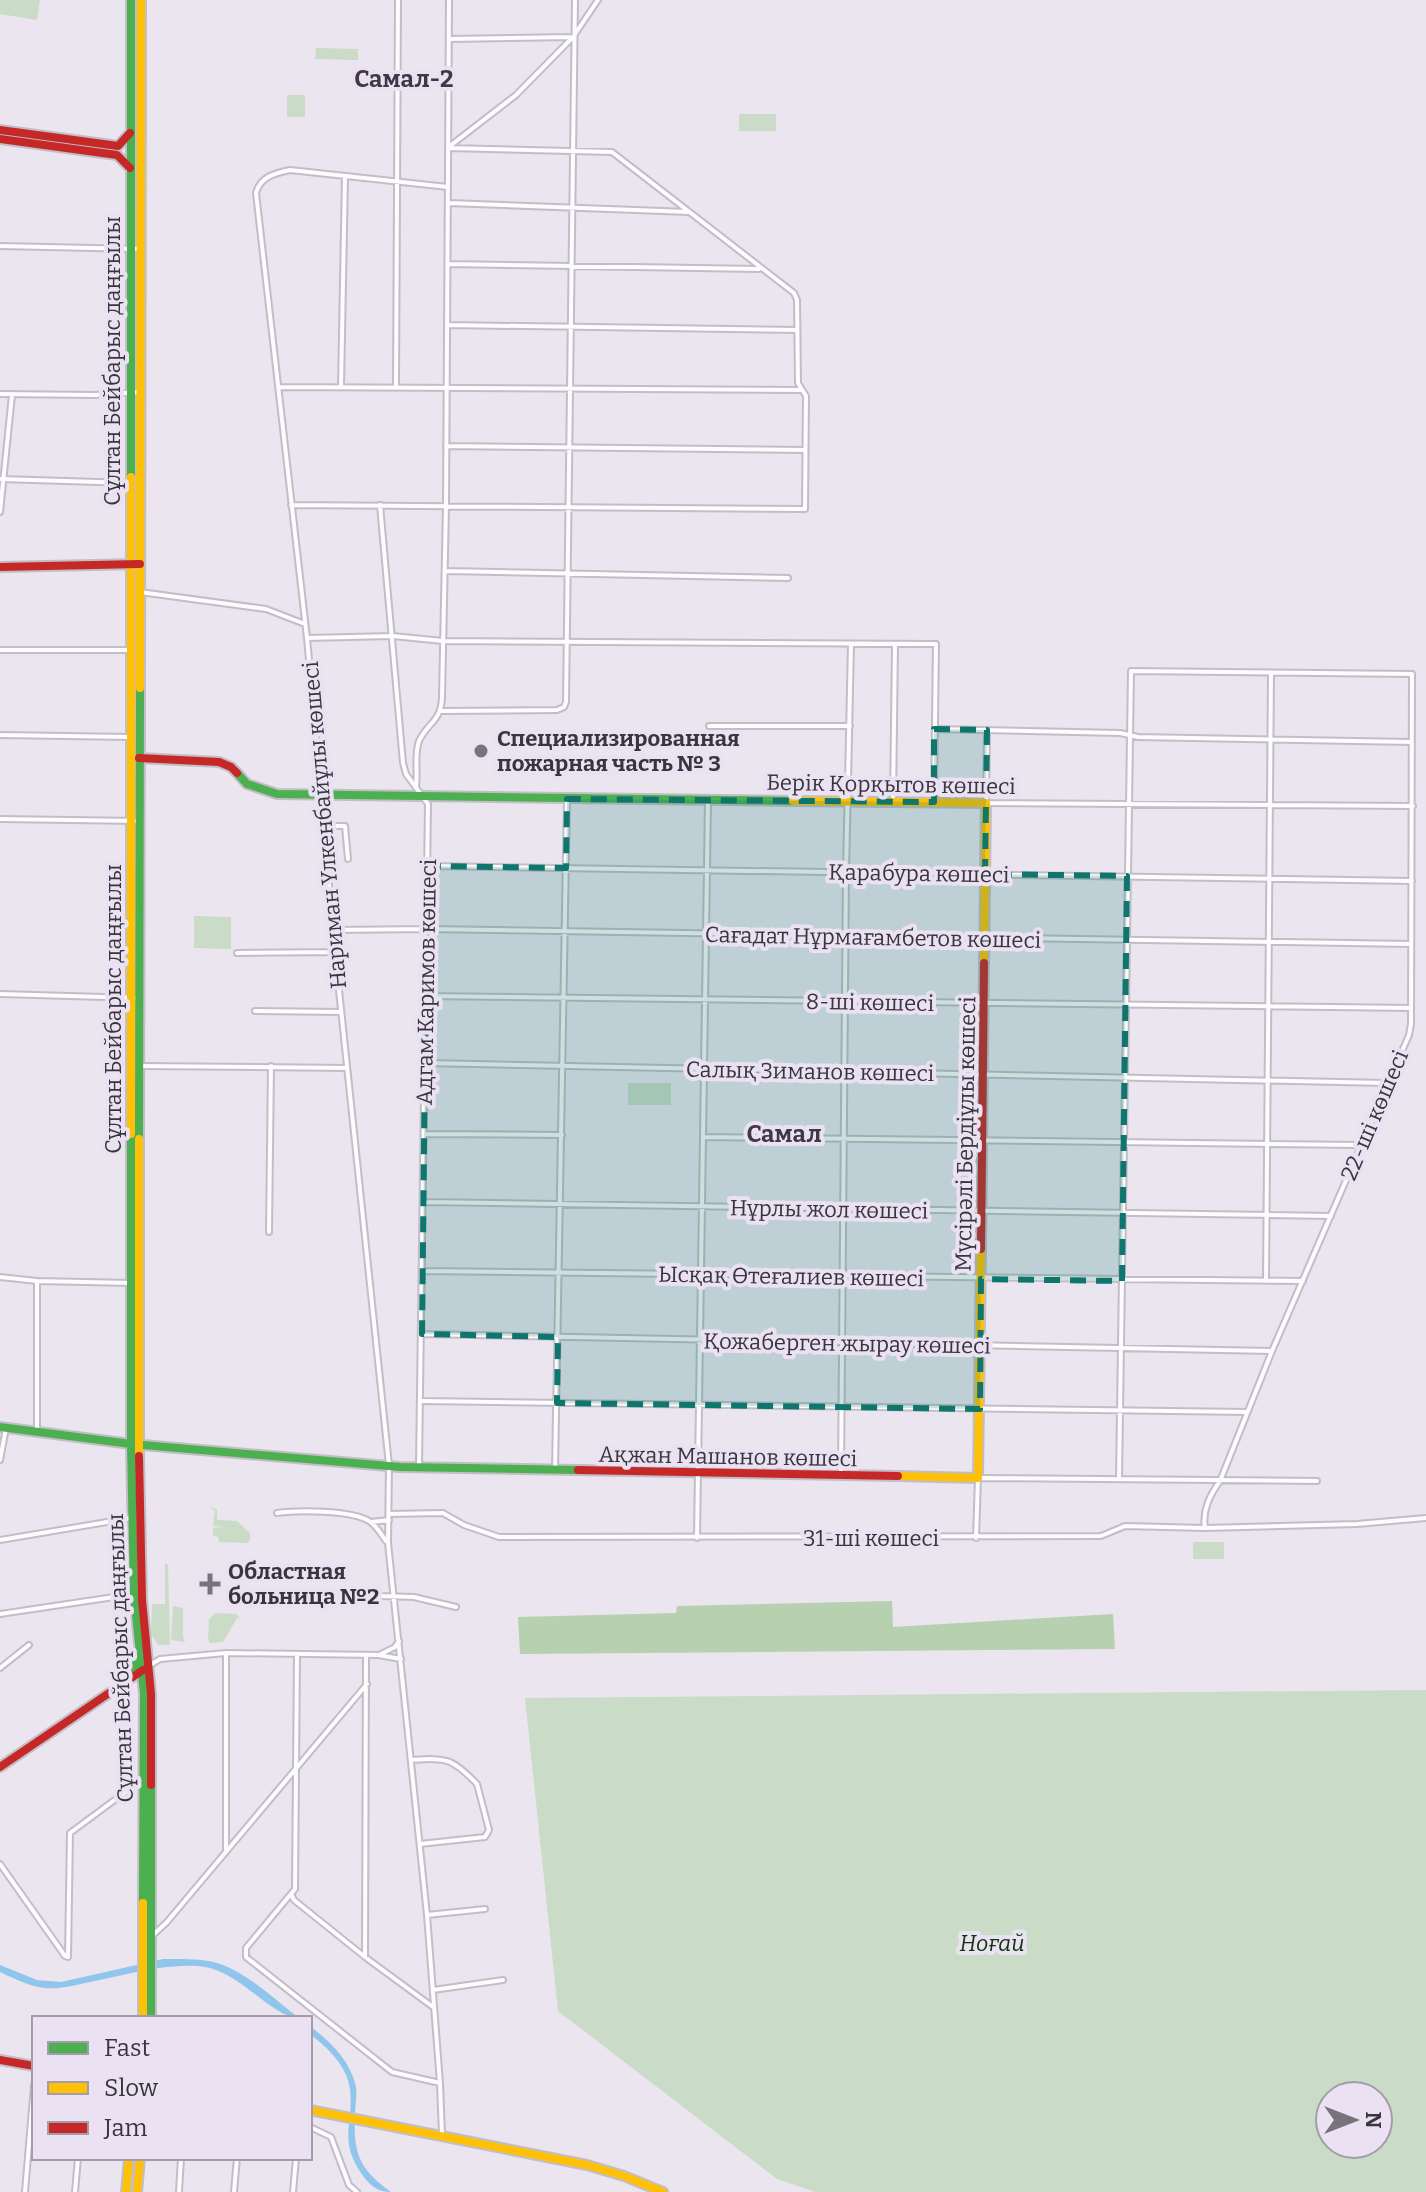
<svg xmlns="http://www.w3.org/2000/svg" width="1426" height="2192" viewBox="0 0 1426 2192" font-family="Bitter,serif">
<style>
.green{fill:#cadbc7;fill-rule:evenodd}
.forest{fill:#b6d0b0}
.water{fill:#90c6ec}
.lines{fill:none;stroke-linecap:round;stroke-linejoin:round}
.street-casing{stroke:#c2bec6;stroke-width:8}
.fast-casing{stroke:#c2bec6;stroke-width:12}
.slow-casing{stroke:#c2bec6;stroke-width:12}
.jam-casing{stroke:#c2bec6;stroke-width:12}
.street{stroke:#fcfbfd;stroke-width:4}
.fast{stroke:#4caf50;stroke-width:8}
.slow{stroke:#ffc107;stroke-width:8}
.jam{stroke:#c62828;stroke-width:8}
.marked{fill:#0f766e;fill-opacity:0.2;stroke:#0f766e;stroke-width:6;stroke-dasharray:16 10;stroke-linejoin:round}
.poi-dot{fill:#76737b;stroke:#eae1f3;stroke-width:3}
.labels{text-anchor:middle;stroke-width:8;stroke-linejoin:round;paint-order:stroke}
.street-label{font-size:22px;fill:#38353c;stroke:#eae1f3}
.poi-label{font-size:22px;font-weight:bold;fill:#38353c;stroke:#eae1f3;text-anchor:start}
.park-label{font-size:22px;font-style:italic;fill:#133507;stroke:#eae1f3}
.neighbourhood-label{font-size:24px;font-weight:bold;fill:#3f3845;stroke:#eae1f3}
</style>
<rect width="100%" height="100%" fill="#eae5ef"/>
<path class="green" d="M0 0H40L37 20 0 14Z
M316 48 358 49V60L315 59Z
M287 95H305V117H287Z
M739 114H776V131H739Z
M194 916 231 917V949L194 948Z
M628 1083H671V1105H628Z
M209 1506 217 1510V1520L237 1521 250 1533V1540L247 1543 219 1542 218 1537 213 1535V1528L225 1527 213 1526 215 1511Z
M1193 1542H1224V1559H1193Z
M165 1563 168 1565 170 1645H158L151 1634 152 1604H165Z
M173 1606 183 1608V1637L185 1642 171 1640Z
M216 1613 236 1614 240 1618H237L223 1642 210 1643 208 1639 209 1619Z
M1426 1690V2192H815L777 2179 558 2011 525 1698ZM1330 2096H1378V2144H1330Z"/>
<path class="forest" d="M892 1601 893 1627 1113 1614 1115 1649 520 1654 518 1617 676 1613 677 1606Z"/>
<path class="water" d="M163 1959C182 1959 202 1958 220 1964 249 1974 275 2000 299 2018 271 2018 240 1969 198 1966 163 1964 128 1974 95 1981 75 1985 55 1992 34 1986 23 1983 11 1977 0 1972V1965L37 1980 61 1982Z
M310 2026C330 2042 348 2058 355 2083 358 2093 355 2104 355 2114 353 2153 359 2169 391 2192 377 2192 369 2185 361 2173 338 2138 354 2125 350 2089 347 2066 328 2048 310 2034Z"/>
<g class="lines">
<g class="street-casing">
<path id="street" d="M449 39 573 37
M450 146 516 95 573 37 598 0
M448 203 689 212
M0 246 140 249
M448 264 759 269
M448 325 796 330
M278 387 801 390
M341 387 345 176
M396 388 398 0
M0 394 95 395 140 392
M446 446 804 450
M0 479 131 483
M291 505 805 509 806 396 798 383 797 300 794 293 612 152 448 148
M380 505 403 763 406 774 428 804 419 1466
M0 512 12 395
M446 571 788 578
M140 592 266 609 305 624
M307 638 393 636 443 641 936 644 934 802
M0 650H130
M441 711 557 710 564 707 566 702 575 0
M709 726H850
M935 729 1120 733 1138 737 1412 742
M987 730 986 803 1413 806
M0 735 130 737
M416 787C418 773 414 754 419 741 428 722 441 722 442 697L446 506 449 0
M893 802 895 645
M0 819 140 821
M323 826H345L348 859
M427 866 1412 881
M334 930 426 929 1411 944
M237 953 334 952
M0 994 139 998
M426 996 1411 1008
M255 1011 341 1012
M425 1063 1386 1083
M141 1066 347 1068
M424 1134 562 1135
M703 1137 1360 1145
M424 1202 1331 1216
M269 1232 271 1066
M423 1271 1303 1281
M0 1277 37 1281 132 1283
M1266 1280 1271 673
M422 1334 1272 1351
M422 1401 1247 1412
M37 1431V1281
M0 1460 6 1428
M555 1470 567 799
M841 1474 846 872 851 644
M1119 1479 1131 671 1412 674 1411 1024 1409 1035 1272 1351 1220 1481C1210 1495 1202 1510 1205 1528
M277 1513C298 1510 351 1510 369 1521 376 1525 381 1534 386 1541
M389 1514 443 1513 464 1525 499 1537 1101 1536 1125 1526 1205 1528 1357 1524 1426 1518
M371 1522 389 1520
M697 1538 708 801
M976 1538 978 1478 1317 1481
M0 1540 131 1518
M271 1593 414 1597 456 1607
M0 1614 134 1594
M381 1654 395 1647 399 1641
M297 1655 295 1889 246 1948V1957L392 2072 440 2083 442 2135
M150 1665 160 1659 226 1653 378 1655 401 1659
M0 1668 29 1645
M411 1760C446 1758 451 1757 477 1784L489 1830 485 1837 420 1844
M226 1849V1653
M0 1864 65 1956 68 1957 70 1833 135 1785 143 1782
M291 1894 294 1900 365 1957 433 2007
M427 1915 485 1909
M153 1935 167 1922 367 1684
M365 1957 366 1655
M433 1990 503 1980
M440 2083 427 1915 388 1543 389 1465 335 952 307 638 256 193C260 177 275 173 290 170L448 187
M310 2127 331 2137 349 2185 357 2192
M25 2192 34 2085
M75 2192 78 2158
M179 2192 181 2158
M234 2192 237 2158
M293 2192 296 2158"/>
</g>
<g class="fast-casing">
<path id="fast" d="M131 0V477
M237 773 247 784 277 794 793 801
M131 1134V1444L134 1594 144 1693 143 1903
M139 1139 140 688
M0 1427 131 1444 400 1467 578 1470
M123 1683 134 1667 136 1656
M151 1785V2018"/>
</g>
<g class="slow-casing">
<path id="slow" d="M131 477V1134
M140 688 141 0
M793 801 986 803 984 963
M139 1456V1139
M898 1476 978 1478 981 1249
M143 2018V1903
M310 2110 587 2165 624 2176 663 2192
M126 2192 129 2158
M137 2192 140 2158"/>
</g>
<g class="jam-casing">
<path id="jam" d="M0 130 118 146 130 133
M0 139 117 155 130 168
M0 567 140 564
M139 758 219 762 231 767 237 773
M981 1249 984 963
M139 1456 142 1600 151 1694V1785
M578 1470 898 1476
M0 1767 143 1670
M0 2060 34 2066"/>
</g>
<use href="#street" class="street"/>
<use href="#fast" class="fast"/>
<use href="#slow" class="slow"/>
<use href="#jam" class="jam"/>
</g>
<path class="marked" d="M934 729 987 730 985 874 1127 876 1122 1281 981 1279 980 1409 557 1403 558 1337 422 1334 427 866 566 868 567 799 934 802Z"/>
<g class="poi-dot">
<circle cx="481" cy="751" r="8"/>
<path d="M206 1572h8v8h8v8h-8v8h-8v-8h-8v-8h8z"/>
</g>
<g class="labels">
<g class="street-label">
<text transform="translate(112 361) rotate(-90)" y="8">Сұлтан Бейбарыс даңғылы</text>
<text transform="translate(891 784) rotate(1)" y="8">Берік Қорқытов көшесі</text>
<text transform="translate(324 825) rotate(-95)" y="8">Нариман Үлкенбайұлы көшесі</text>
<text transform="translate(919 873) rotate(1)" y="8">Қарабура көшесі</text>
<text transform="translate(873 937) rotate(1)" y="8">Сағадат Нұрмағамбетов көшесі</text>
<text transform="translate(426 982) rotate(-89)" y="8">Адгам Каримов көшесі</text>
<text transform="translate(870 1002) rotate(1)" y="8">8-шi көшесi</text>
<text transform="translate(113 1009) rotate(-90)" y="8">Сұлтан Бейбарыс даңғылы</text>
<text transform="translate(810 1071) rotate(1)" y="8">Салық Зиманов көшесі</text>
<text transform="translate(1374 1115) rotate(-67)" y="8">22-ші көшесі</text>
<text transform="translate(965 1134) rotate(-89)" y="8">Мүсірәлі Бердіұлы көшесі</text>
<text transform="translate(829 1209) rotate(1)" y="8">Нұрлы жол көшесі</text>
<text transform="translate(791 1276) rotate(1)" y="8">Ысқақ Өтеғалиев көшесі</text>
<text transform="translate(847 1343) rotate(1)" y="8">Қожаберген жырау көшесі</text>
<text transform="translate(728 1456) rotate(1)" y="8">Ақжан Машанов көшесі</text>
<text x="871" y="1546">31-ші көшесі</text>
<text transform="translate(120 1658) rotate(-92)" y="8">Сұлтан Бейбарыс даңғылы</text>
</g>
<g class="poi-label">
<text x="497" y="746">Специализированная<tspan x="497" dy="25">пожарная часть № 3</tspan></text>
<text x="228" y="1579">Областная<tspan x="228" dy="25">больница №2</tspan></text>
</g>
<g class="park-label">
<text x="992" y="1951">Ноғай</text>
</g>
<g class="neighbourhood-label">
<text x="404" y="87">Самал-2</text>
<text x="784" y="1142">Самал</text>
</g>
</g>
<rect x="32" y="2016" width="280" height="144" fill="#eae1f3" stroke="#a39caa" stroke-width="2"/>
<rect x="48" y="2042" width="40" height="12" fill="#4caf50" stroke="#a39caa" stroke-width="2"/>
<text x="104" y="2056" font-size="24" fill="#38353c">Fast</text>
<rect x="48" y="2082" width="40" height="12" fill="#ffc107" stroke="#a39caa" stroke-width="2"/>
<text x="104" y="2096" font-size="24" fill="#38353c">Slow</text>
<rect x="48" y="2122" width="40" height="12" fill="#c62828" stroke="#a39caa" stroke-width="2"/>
<text x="104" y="2136" font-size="24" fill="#38353c">Jam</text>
<g transform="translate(1354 2120) rotate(90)"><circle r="38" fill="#eae1f3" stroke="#a39caa" stroke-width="2"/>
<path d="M0-6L14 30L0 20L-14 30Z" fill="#76737b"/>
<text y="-12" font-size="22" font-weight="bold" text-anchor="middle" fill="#38353c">N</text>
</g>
</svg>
